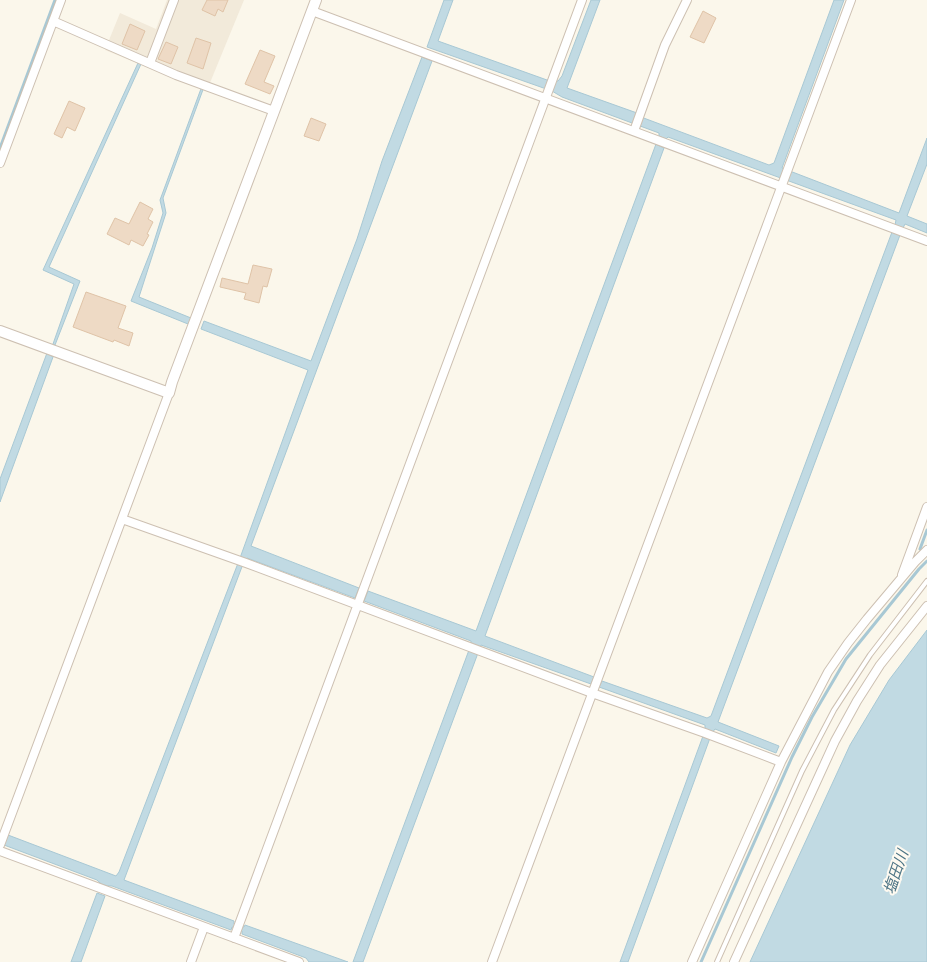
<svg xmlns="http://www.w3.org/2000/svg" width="927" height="962" viewBox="0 0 927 962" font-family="'Public Sans','Noto Sans JP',sans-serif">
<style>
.residential{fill:#f2eada}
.water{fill:#c1dae3;stroke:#a8c8d4}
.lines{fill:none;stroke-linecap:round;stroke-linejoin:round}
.stream{stroke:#a8c8d4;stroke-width:3}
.building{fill:#eedac5;stroke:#dfc3a7}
.service-casing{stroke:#cdc0b2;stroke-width:6}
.minor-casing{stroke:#cdc0b2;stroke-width:10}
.tertiary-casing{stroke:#cdc0b2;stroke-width:12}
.service{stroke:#fff;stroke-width:4}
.minor{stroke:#fff;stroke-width:8}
.tertiary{stroke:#fff;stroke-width:10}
.labels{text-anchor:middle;stroke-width:4;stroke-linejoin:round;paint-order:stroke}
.water-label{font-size:15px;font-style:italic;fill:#4c7485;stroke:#fefaf1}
</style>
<rect width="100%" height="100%" fill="#fbf7eb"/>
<path class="residential" d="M167 0H244L207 90 144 66 105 50 120 13 156 29Z"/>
<path class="water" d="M444 0H453L438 41 547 80 558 81 562 76 591 0H600L567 88 637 113 641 117 769 165 774 163 834 0H844L782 168 899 213 927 138V164L907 216 927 224V233L905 224 903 228 895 225 896 220 668 137 666 139 659 136V133L562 97 552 91 427 47Z
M422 57 432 61 251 546 359 588 355 598 247 558 243 564 124 880 234 921V924L244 927 245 925 348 962H309L306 958 242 934V931L232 927 231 930 112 886C106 886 101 885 97 880L4 845 5 843 0 841V835L7 838 8 835 116 876 119 872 240 558 308 370 201 329 204 321 311 361 357 239 382 161Z
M138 63 141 64 49 267 80 281 55 345 53 344 74 284 43 270Z
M202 86 204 87 163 198 166 213 139 297 191 318 188 324 131 301 152 248 163 213 160 200Z
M656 144 664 148 485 636 594 677 591 684 481 645 480 648 471 645V641L364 601 368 591 476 631Z
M892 232 900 235 718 722 779 746 776 753 715 729 712 733 705 730V725L599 687 602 681 707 718 711 716Z
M47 353 53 357 0 502V479Z
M927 630V962H750L850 745 889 680Z
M469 650 478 653 363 962H353Z
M703 736 710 738 628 962H620Z
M97 893 105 896 81 962H71Z"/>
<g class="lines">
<path class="stream" d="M0 148 55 0
M920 549 927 530
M701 962 792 757 812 717 846 659 919 569 927 561"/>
</g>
<path class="building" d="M207 0H228L223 12 218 9 215 16 202 10Z
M703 11 716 18 704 43 690 37Z
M130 24 145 31 137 50 122 44Z
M196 38 211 43 203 69 187 63Z
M166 42 178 47 171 64 158 59Z
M260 50 275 56 264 82 274 86 270 94 245 84Z
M69 101 85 108 75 131 67 127 62 138 54 134Z
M311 118 326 124 319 141 304 136Z
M140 202 153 209 148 219 153 222 147 234 149 235 143 246 131 240 129 245 107 234 115 218 129 224Z
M253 265 272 269 267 287 263 286 259 303 244 299 246 293 220 287 222 278 248 284Z
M86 292 126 306 118 328 133 333 129 346 114 340 113 342 73 327Z"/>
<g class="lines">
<g class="service-casing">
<path id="service" d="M717 962 802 771 834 710 870 655 927 581"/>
</g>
<g class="minor-casing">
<path id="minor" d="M312 11 927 241
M53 21 176 75 274 111
M150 63 174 0
M634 131 665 45 687 0
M0 163 61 0
M122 519 246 563 592 693 705 733 781 762
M902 575 927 507
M0 845 169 393
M0 851 299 962
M234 938 582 0
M191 962 204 927
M492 962 851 0
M692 962 781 762 828 672 848 643 867 619 915 562 927 550
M734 962 835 741 857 701 880 665 927 606"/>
</g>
<g class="tertiary-casing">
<path id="tertiary" d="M0 331 169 393 172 382 316 0"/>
</g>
<use href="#service" class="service"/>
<use href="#minor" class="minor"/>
<use href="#tertiary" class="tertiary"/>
</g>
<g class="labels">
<g class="water-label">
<text transform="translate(896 872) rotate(-71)" y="5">塩田川</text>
</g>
</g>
</svg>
